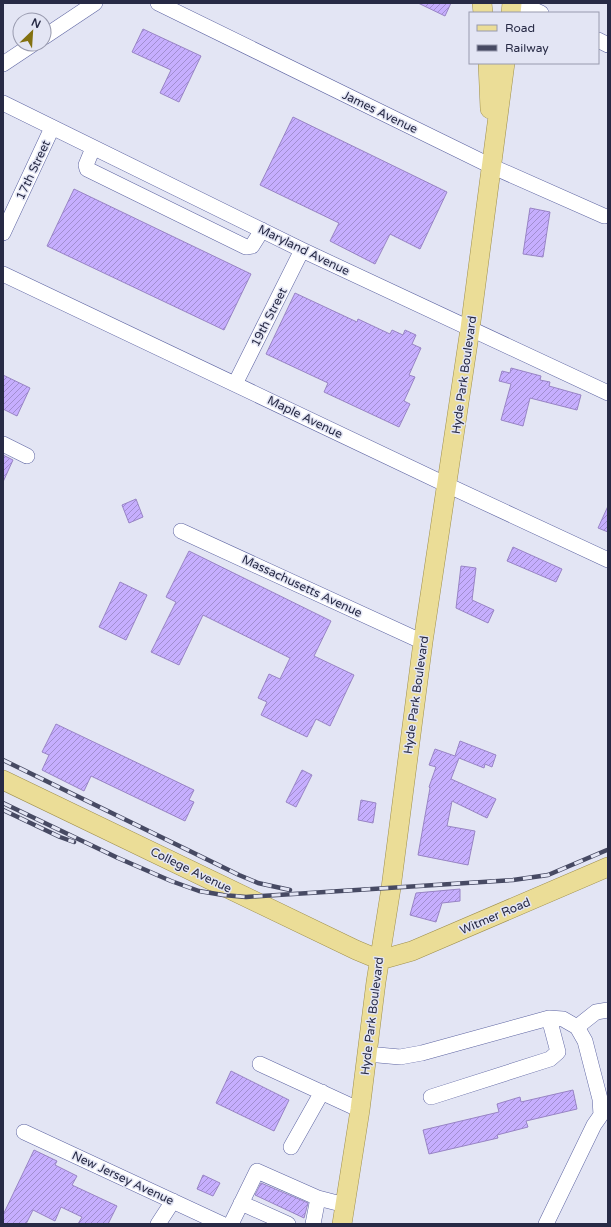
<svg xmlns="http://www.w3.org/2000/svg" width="611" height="1227" viewBox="0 0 611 1227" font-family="'Varela Round',sans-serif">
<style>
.building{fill:url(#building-hatch);stroke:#9884c5}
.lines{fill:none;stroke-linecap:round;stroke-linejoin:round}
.minor-casing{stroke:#5d64a2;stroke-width:16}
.major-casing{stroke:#9e8f4d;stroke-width:20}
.minor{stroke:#fff;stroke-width:15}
.major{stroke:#ebdd97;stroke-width:19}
.rail-casing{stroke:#474a63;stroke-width:4.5}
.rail{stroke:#e3e5f4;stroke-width:3;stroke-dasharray:9;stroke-linecap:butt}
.labels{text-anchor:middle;stroke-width:3;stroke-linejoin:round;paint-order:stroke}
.street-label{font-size:12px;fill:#272a45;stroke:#e3e5f4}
</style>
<defs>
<pattern id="building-hatch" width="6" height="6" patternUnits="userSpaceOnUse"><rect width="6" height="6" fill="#c6aefe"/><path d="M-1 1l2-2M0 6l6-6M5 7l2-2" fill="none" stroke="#a18ecf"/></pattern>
</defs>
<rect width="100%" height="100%" fill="#e3e5f4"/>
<path class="building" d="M418 3H451L445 16Z
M143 29 201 56 179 102 160 93 171 70 132 52Z
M293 117 447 192 420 249 390 234 375 264 330 241 339 223 260 185Z
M74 189 251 274 224 330 47 246Z
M530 208 550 212 543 257 523 254Z
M295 293 357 322 358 319 390 334 392 330 403 335 405 330 416 335 412 344 421 348 409 375 415 377 404 401 410 404 399 427 324 392 328 383 266 354Z
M511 368 541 376 540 380 550 382 549 386 581 395 577 410 530 398 523 426 501 420 511 384 499 381 502 371 510 373Z
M3 375 30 388 17 416 3 409Z
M3 455 13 460 3 482Z
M136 499 143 517 129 523 122 505Z
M608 506V532L598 528Z
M513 547 562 569 556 582 507 561Z
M189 551 331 621 314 656 354 675 330 726 316 719 307 737 261 715 267 702 258 698 269 674 280 679 290 658 203 615 179 665 151 652 176 602 166 597Z
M461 566 476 568 472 600 494 610 488 623 456 608Z
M120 582 147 595 126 640 99 627Z
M56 724 194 790 189 800 194 802 185 821 91 776 84 791 42 770 49 755 42 752Z
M460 741 496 755 492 767 485 764 484 768 459 758 451 779 496 799 487 818 452 801 447 826 475 831 468 865 418 855 430 788 429 787 436 767 429 765 435 749 455 756Z
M302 770 312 775 296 807 286 802Z
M361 800 376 803 373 823 358 820Z
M460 889V901L442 903 436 922 410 915 416 893Z
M231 1071 289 1100 274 1131 216 1103Z
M573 1090 577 1109 526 1121 528 1127 497 1135 498 1138 429 1154 423 1130 499 1112 497 1104 520 1097 521 1102Z
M34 1150 57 1161 55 1165 77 1176 72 1185 117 1206 108 1224H78L82 1217 61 1207 55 1221 33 1210 26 1224H3V1215Z
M203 1175 220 1183 213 1196 197 1189Z
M261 1183 308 1203 304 1218 255 1195Z"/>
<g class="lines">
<g class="minor-casing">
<path id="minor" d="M158 3 491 166 604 216
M519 3 541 13
M44 37 95 3
M598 40 608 45
M3 64 33 44
M3 103 302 250 608 393
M93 148 86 165 87 169 246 247 252 246 262 230
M3 233 52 128
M3 274 447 485 608 560
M235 384 302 250
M3 444 27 456
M181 531 423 642
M577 1027 596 1012 608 1010
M367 1054 400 1057 422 1053 549 1018 563 1019 577 1027 585 1041 600 1099 601 1115 594 1125 546 1224
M260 1064 360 1110
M431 1097 550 1059 558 1052 549 1018
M24 1132 222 1224
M291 1147 322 1092
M241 1203 288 1224
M158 1224 173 1201
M231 1224 257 1171 318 1198 345 1205
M313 1224 318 1198"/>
</g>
<g class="major-casing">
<path id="major" d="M482 3 483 13
M511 13 512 3
M488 63 490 109
M3 780 356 950 380 960 412 951 608 867
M342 1224 360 1110 376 982 391 888 423 642 470 329 505 63"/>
</g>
<use href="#minor" class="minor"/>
<use href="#major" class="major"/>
<g class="rail-casing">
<path id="rail" d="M3 760 239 875 258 883 290 890
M3 803 118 858 171 881 199 891 223 895 246 897 513 880 548 875 607 850
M3 810 60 837 74 842"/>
</g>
<use href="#rail" class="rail"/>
</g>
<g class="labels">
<g class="street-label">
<text transform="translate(380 112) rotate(26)" y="4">James Avenue</text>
<text transform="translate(33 170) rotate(-65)" y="4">17th Street</text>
<text transform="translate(304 250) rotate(26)" y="4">Maryland Avenue</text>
<text transform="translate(269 317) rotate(-63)" y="4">19th Street</text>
<text transform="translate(464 375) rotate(-82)" y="4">Hyde Park Boulevard</text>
<text transform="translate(305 417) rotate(26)" y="4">Maple Avenue</text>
<text transform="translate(302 586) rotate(25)" y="4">Massachusetts Avenue</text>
<text transform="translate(416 695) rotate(-82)" y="4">Hyde Park Boulevard</text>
<text transform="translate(191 870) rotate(26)" y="4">College Avenue</text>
<text transform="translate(495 916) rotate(-23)" y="4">Witmer Road</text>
<text transform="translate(372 1016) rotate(-83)" y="4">Hyde Park Boulevard</text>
<text transform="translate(123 1178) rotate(25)" y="4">New Jersey Avenue</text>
</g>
</g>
<rect width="611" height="1227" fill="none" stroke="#272a45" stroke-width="8"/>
<rect x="469" y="12" width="130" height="52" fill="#e3e5f4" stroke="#989aae"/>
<rect x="477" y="25" width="20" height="6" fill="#ebdd97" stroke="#989aae"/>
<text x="505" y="32" font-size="12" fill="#272a45">Road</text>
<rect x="477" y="45" width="20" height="6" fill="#474a63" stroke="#989aae"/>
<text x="505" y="52" font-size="12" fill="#272a45">Railway</text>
<g transform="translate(32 32) rotate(25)"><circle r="19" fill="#e3e5f4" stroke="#989aae"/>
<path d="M0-3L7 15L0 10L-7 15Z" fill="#837111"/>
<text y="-6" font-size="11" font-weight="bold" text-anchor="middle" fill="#272a45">N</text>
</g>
</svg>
